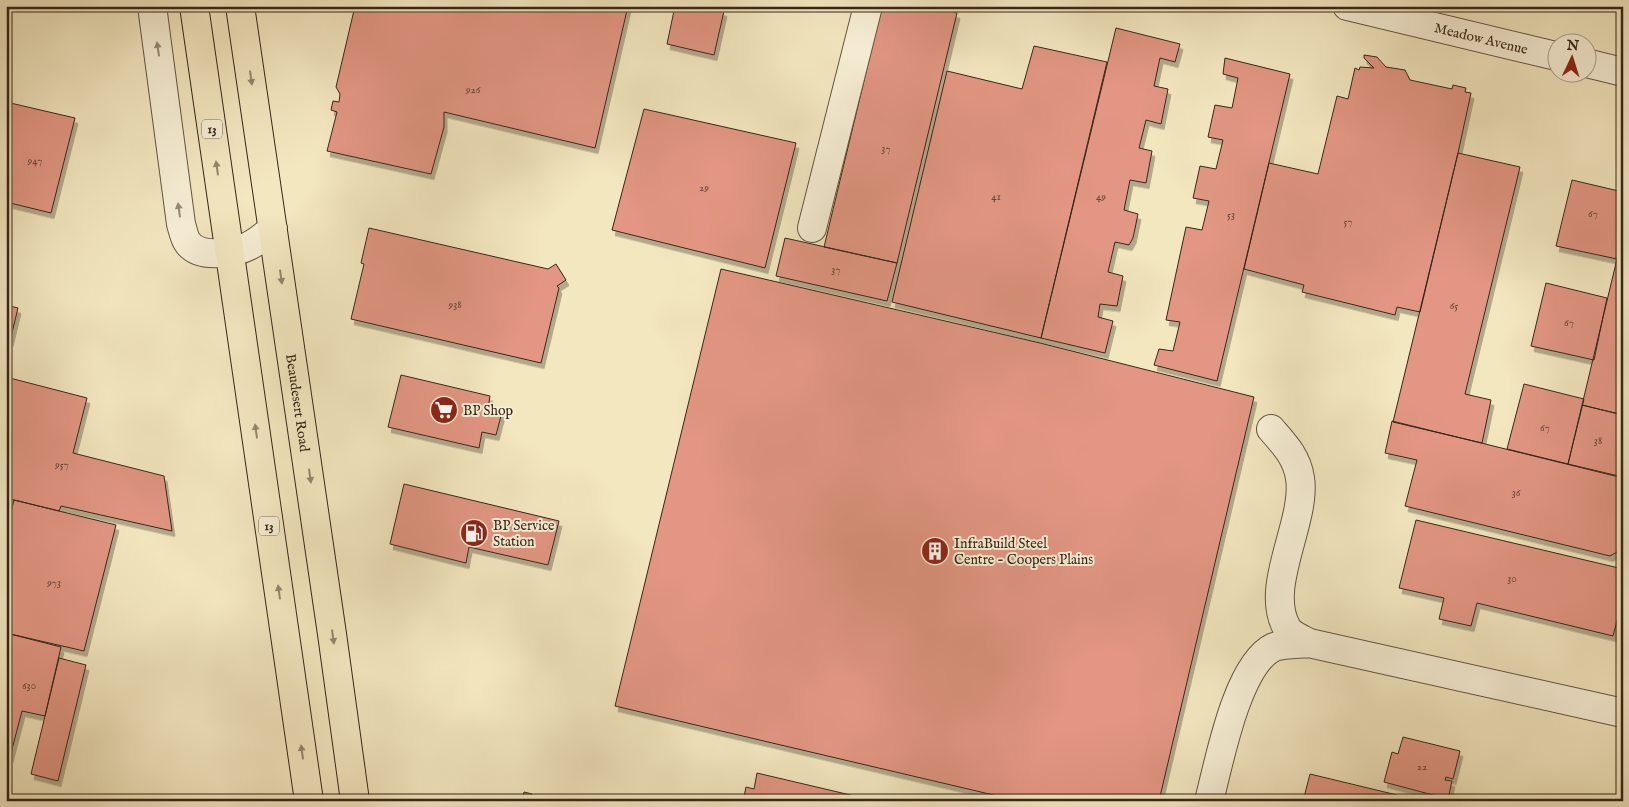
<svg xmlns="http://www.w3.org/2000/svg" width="1629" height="807" viewBox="0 0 1629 807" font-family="'IM FELL English',serif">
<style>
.building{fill:#e29683;stroke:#362618;filter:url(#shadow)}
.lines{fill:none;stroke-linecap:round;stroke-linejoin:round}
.minor-casing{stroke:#655642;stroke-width:30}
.highway-casing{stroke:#362618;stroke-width:30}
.minor{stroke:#f7efd6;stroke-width:28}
.highway{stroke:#f3e7c0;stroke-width:28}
.oneway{fill:#968a77}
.oneway2{fill:#94866c}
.labels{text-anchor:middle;stroke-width:4;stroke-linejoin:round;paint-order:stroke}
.number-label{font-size:11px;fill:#614233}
.shield{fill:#f7efd6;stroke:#706251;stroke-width:1}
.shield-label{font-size:12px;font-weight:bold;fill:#362618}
.street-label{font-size:14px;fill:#362618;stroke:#f7efd6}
.poi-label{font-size:14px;fill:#362618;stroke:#f7efd6;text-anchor:start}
</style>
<defs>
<filter id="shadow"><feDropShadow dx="3" dy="5.5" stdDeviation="0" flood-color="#0004"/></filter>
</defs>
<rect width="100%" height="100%" fill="#f3e7c0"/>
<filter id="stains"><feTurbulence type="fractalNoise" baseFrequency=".004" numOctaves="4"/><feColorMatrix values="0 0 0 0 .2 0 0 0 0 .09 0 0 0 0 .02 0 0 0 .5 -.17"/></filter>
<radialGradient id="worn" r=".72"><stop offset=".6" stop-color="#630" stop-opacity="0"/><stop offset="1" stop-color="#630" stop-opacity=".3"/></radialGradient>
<path class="building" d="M355 6H628L595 148 444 112V127L431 174 327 151 337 112 331 110 333 101 339 102 340 94 336 87Z
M675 6H703L724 11 714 55 667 44Z
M882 6H930L957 13 897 263 824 247Z
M1116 28 1180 44 1175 62 1160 58 1154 86 1168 89 1161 124 1146 120 1139 148 1152 151 1146 183 1130 180 1124 210 1138 214 1133 238 1129 245 1115 242 1108 272 1123 276 1117 306 1100 304 1098 317 1113 321 1105 353 1041 338Z
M1034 46 1107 62 1041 338 892 302 947 71 1022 89Z
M1364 55 1377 57 1386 67 1405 70 1410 80 1452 89 1453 85 1466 88 1465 92 1471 93 1458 153 1420 312 1397 307 1395 315 1302 292 1304 285 1244 269 1269 163 1318 174 1337 96 1348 99 1355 68 1359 70 1360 67 1374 68 1364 58Z
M1225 58 1290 74 1217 381 1154 365 1159 349 1173 351 1180 322 1166 320 1186 227 1202 230 1209 201 1193 198 1200 166 1216 169 1223 140 1208 137 1215 105 1232 108 1238 78 1223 74Z
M6 102 75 118 51 213 6 202Z
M644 109 796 143 765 268 612 230Z
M1458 153 1520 167 1465 394 1491 400 1482 443 1393 422Z
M1572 180 1623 192V234L1617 259 1556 246Z
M369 228 548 269 556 264 566 280 557 286 559 288 541 363 351 319 364 264 361 263Z
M1623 234V415L1582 405Z
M785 238 897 263 887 301 776 276Z
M721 269 1040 343 1254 397 1159 801H1019L615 706Z
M1546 283 1607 298 1594 360 1531 346Z
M6 305 18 308 10 341 6 340Z
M401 375 490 396 488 408 502 412 496 435 482 432 479 448 388 427Z
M6 377 87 398 73 453 164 476 172 531 61 506 59 511 6 498Z
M1524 384 1584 399 1568 464 1507 449Z
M1582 405 1623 415V477L1568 464Z
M1392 421 1623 478V530L1617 552 1610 556 1405 506 1417 460 1385 453Z
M404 484 559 521 548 565 469 547 466 563 390 544Z
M14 500 116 525 84 651 6 633V532Z
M1416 520 1623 569V614L1619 613 1613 636 1477 603 1471 626 1439 619 1444 598 1399 588Z
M6 633 61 647 45 716 22 711 10 757 6 756Z
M59 658 86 665 58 781 31 774Z
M1403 737 1460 751 1453 779 1446 777 1445 780 1452 781 1448 799 1384 782 1392 752 1398 754Z
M757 773 876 801H743L746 787 754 789Z
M1310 774 1397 795 1396 801H1303Z
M524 792 532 794 531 801H522Z"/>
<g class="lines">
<g class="minor-casing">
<g id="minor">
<path d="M152 6 181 224C183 230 184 238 188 243 201 260 239 253 254 243 261 239 267 233 273 229"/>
<path id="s1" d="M1347 6 1556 56"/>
<path d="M1586 63 1623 72"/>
<path d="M812 228 868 6"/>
<path d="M1271 429C1284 444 1297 457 1300 478 1307 521 1263 587 1287 628 1290 634 1302 639 1309 643"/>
<path d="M1209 801C1219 763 1237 664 1274 647 1282 644 1300 644 1309 643L1623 713"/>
</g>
</g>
<g class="highway-casing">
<g id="highway">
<path d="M194 6 309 801"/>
<path id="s2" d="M240 6 332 634 355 801"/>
</g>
</g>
<use href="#minor" class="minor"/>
<use href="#highway" class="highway"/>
</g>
<defs><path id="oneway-solid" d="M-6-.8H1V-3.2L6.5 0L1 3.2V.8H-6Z" transform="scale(1.25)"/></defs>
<g class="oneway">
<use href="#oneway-solid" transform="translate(158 49) rotate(-98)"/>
<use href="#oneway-solid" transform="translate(179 210) rotate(-98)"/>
</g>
<g class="oneway2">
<use href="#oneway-solid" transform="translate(251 78) rotate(82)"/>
<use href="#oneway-solid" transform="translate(217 168) rotate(-98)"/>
<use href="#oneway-solid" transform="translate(281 277) rotate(82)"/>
<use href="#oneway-solid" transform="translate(256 431) rotate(-98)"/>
<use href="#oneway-solid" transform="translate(310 476) rotate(82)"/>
<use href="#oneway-solid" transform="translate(279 592) rotate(-98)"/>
<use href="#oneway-solid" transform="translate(333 637) rotate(82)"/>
<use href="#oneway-solid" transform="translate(302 752) rotate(-98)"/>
</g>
<defs>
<g id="supermarket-disc" transform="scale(1.4375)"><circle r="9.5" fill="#8f2418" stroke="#f7efd6"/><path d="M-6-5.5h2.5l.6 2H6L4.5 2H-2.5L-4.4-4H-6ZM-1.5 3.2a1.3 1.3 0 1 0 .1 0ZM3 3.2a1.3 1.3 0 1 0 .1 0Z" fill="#fff"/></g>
<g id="fuel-disc" transform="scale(1.4375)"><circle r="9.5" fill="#8f2418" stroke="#f7efd6"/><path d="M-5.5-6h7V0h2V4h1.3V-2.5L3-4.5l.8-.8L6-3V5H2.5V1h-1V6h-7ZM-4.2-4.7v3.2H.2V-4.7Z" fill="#fff"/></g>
<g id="building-disc" transform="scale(1.4375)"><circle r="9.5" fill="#8f2418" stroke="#f7efd6"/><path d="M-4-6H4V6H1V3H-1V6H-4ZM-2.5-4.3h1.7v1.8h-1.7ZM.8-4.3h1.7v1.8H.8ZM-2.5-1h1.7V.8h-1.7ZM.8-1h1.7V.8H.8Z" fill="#fff"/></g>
</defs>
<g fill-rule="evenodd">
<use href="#supermarket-disc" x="444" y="410"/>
<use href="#fuel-disc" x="474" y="533"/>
<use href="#building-disc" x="935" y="551"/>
</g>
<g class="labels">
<g class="number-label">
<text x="473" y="93">926</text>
<text x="886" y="152">37</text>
<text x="35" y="164">947</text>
<text x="704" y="191">29</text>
<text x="996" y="200">41</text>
<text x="1101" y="200">49</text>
<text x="1593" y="217">67</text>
<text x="1231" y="218">53</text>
<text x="1348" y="225">57</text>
<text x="836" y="273">37</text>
<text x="455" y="308">938</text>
<text x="1454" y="309">65</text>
<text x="1569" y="326">67</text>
<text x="1545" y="431">67</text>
<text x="1598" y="444">38</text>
<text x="62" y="468">957</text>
<text x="1516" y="496">36</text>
<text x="1512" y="582">30</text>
<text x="54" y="586">973</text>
<text x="29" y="689">630</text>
<text x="1422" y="770">22</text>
</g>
<g class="shield">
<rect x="202" y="119.5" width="20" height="19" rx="4"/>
<rect x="259" y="516.5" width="20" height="19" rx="4"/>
</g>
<g class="shield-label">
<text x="212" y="133">13</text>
<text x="269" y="530">13</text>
</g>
<g class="street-label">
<text dy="5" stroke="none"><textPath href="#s1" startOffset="138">Meadow Avenue</textPath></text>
<text dy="5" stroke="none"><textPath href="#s2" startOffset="401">Beaudesert Road</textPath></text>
</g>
<g class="poi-label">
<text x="463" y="415">BP Shop</text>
<text x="493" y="530">BP Service<tspan x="493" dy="16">Station</tspan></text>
<text x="954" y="548">InfraBuild Steel<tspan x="954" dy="16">Centre - Coopers Plains</tspan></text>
</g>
</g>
<rect width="1629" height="807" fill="none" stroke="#f3e7c0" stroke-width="25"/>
<rect x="8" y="8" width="1614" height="792" fill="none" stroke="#362618" stroke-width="2.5"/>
<rect x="12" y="12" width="1604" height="782" fill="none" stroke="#362618"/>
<g transform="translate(1572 58) rotate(4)"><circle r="24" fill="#f7efd6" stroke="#aa9f8a"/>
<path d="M0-4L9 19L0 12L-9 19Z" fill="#8f2418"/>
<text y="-8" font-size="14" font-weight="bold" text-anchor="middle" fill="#362618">N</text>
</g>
<rect width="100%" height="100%" filter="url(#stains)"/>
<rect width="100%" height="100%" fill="url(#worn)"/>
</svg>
